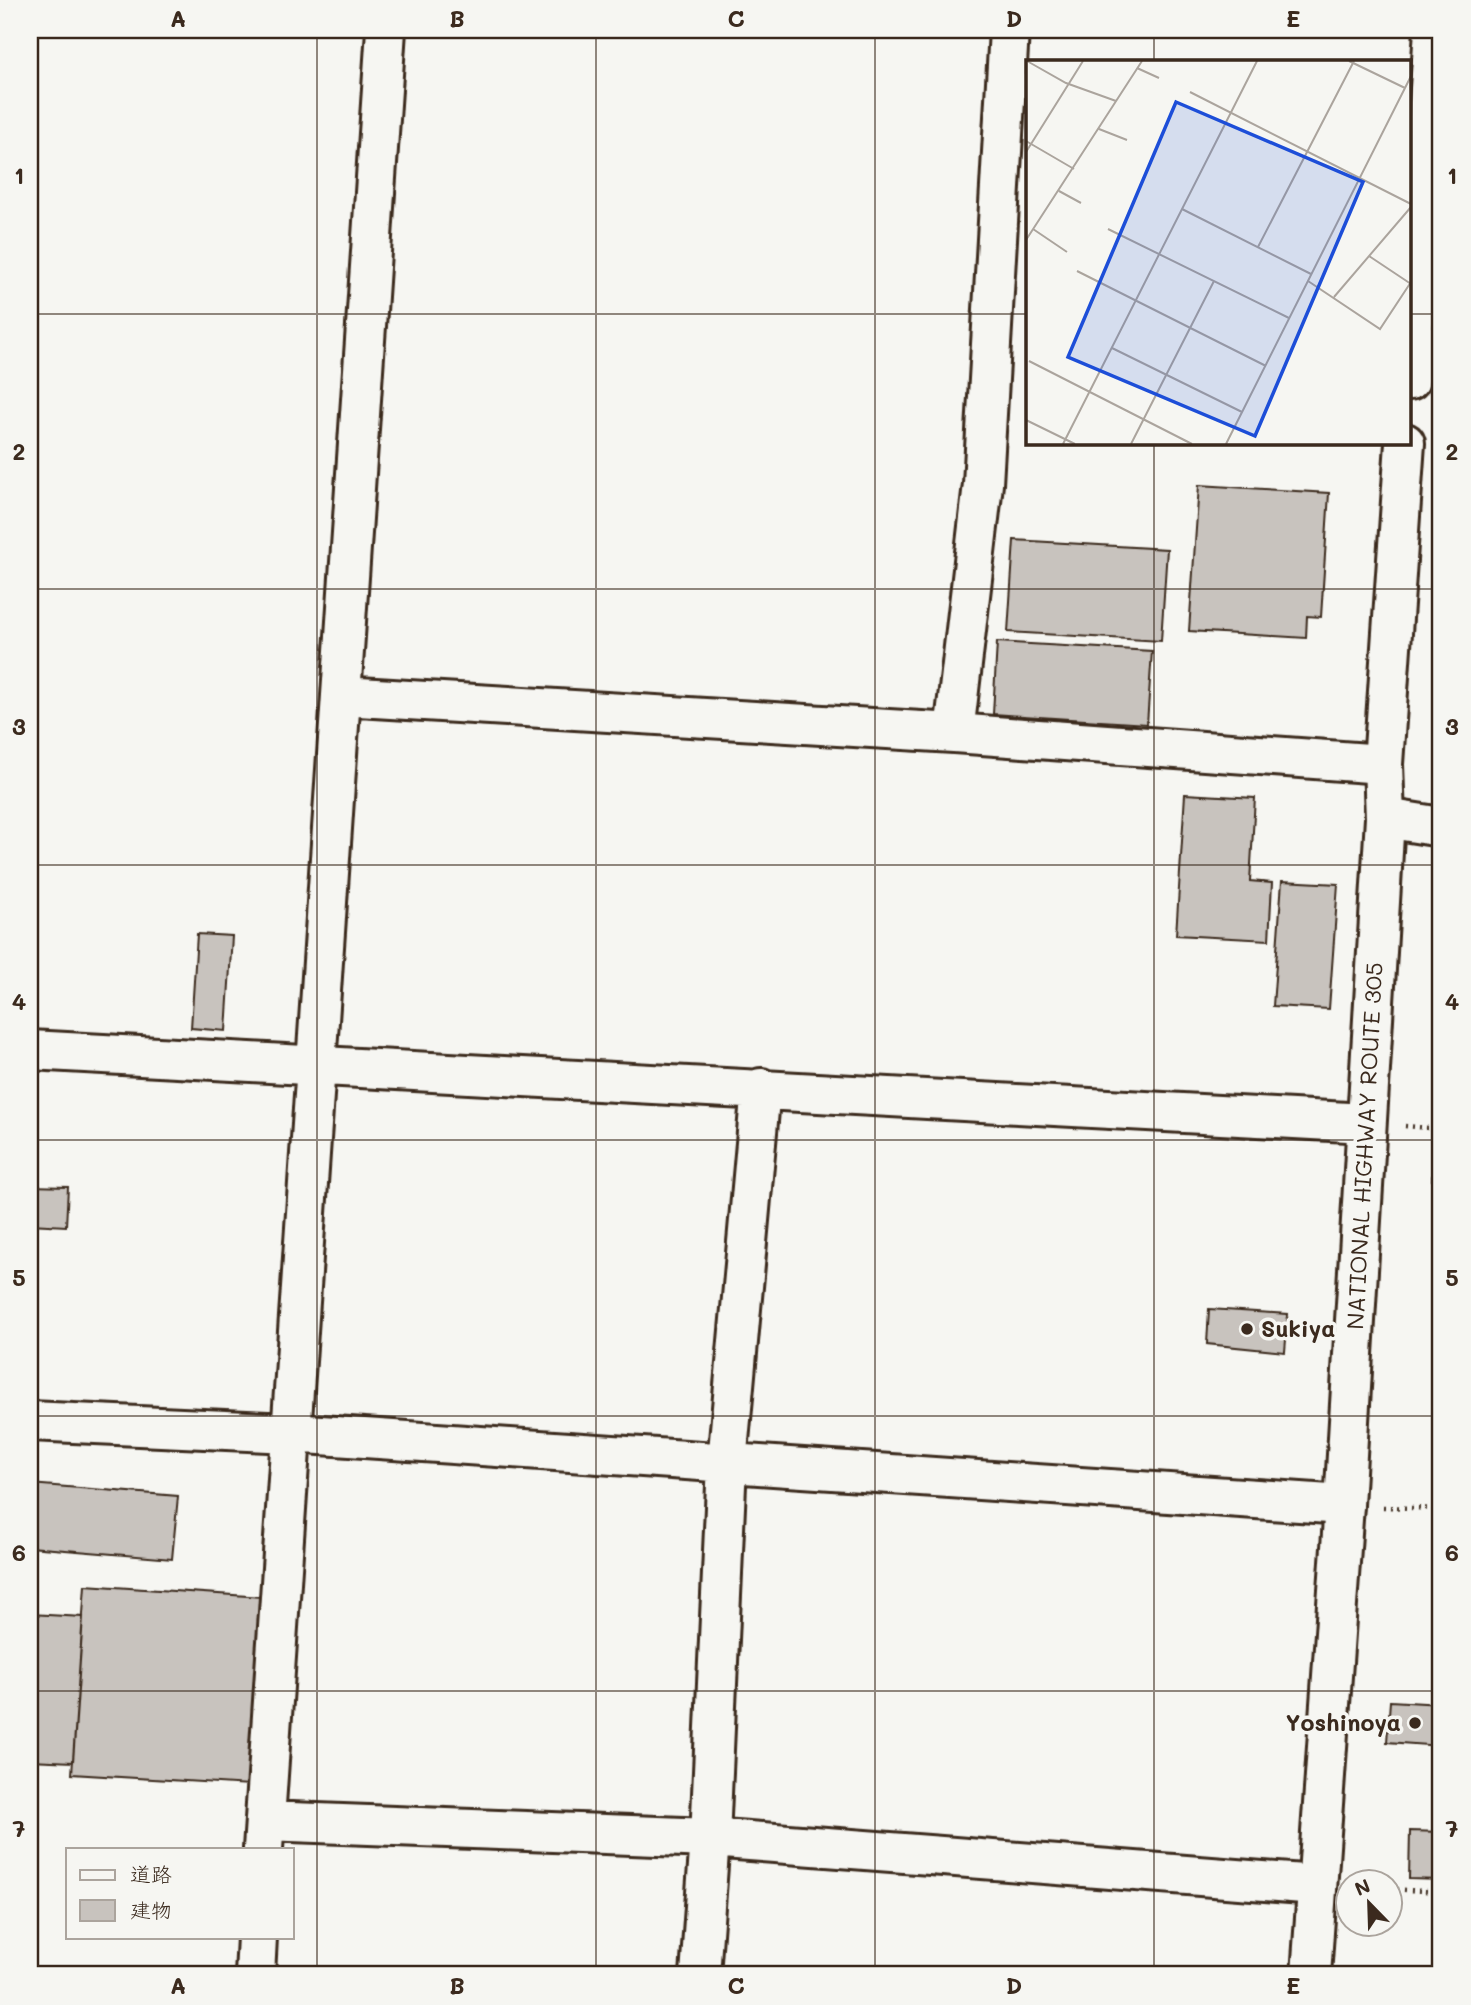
<svg xmlns="http://www.w3.org/2000/svg" width="1471" height="2005" viewBox="0 0 1471 2005" font-family="Mali,'Klee One',sans-serif">
<style>
.building{fill:#c8c3be;stroke:#3b2a1e;stroke-width:2}
.lines{fill:none;stroke-linecap:round;stroke-linejoin:round}
.minor-casing{stroke:#3b2a1e;stroke-width:44}
.highway-casing{stroke:#3b2a1e;stroke-width:44}
.path{stroke:#3b2a1e;stroke-width:4.5;stroke-dasharray:2 5;stroke-linecap:butt}
.minor{stroke:#f6f6f2;stroke-width:38}
.highway{stroke:#f6f6f2;stroke-width:38}
.grid{fill:none;stroke:#3b2a1e;stroke-width:2;stroke-opacity:0.55}
.poi-dot{fill:#3b2a1e;stroke:#f6f6f2;stroke-width:2.5}
.labels{text-anchor:middle;stroke-width:7;stroke-linejoin:round;paint-order:stroke}
.street-label{font-size:23px;fill:#3b2a1e;stroke:#f6f6f2}
.poi-label{font-size:23px;font-weight:bold;fill:#3b2a1e;stroke:#f6f6f2;text-anchor:start}
.inset-road{fill:none;stroke:#aba49d;stroke-width:2}
.view{fill:#1d4ed8;fill-opacity:0.15;stroke:#1d4ed8;stroke-width:3.5}
.inset-edge{fill:none;stroke:#3b2a1e;stroke-width:3.5}
.neatline{fill:none;stroke:#3b2a1e;stroke-width:2.5}
.grid-label{font-size:23px;text-anchor:middle;font-weight:bold;fill:#3b2a1e}
</style>
<rect width="100%" height="100%" fill="#f6f6f2"/>
<filter id="ink" filterUnits="userSpaceOnUse"><feTurbulence type="fractalNoise" baseFrequency=".0143" numOctaves="2"/><feDisplacementMap in="SourceGraphic" scale="14" xChannelSelector="R" yChannelSelector="G"/><feConvolveMatrix kernelMatrix="1 2 1 2 8 2 1 2 1" color-interpolation-filters="sRGB"/></filter>
<g filter="url(#ink)">
<path class="building" d="M1199 485 1329 493 1321 617 1307 616 1306 638 1189 631Z
M1014 540 1167 549 1161 641 1008 632Z
M997 642 1152 651 1147 724 993 714Z
M1185 794 1255 798 1250 881 1272 883 1269 940 1176 935Z
M1282 881 1338 884 1329 1009 1273 1006Z
M197 934 232 936 226 1031 191 1028Z
M1434 1142H1441V1180H1432Z
M30 1186 68 1187 66 1226 30 1224Z
M1209 1309 1288 1314 1285 1352 1207 1344Z
M30 1484 178 1496 172 1559 30 1547Z
M85 1585 262 1597 250 1785 72 1774Z
M30 1614 83 1617 73 1762 30 1760Z
M1390 1701 1441 1704V1746L1387 1742Z
M1410 1831 1441 1832V1880L1409 1879Z"/>
<g class="lines">
<g class="minor-casing">
<path id="minor" d="M342 696 954 733 1383 764
M954 733 983 484 1009 30
M1385 818 1441 827
M30 1050 1366 1123
M30 1421 291 1433 1344 1505
M265 1821 710 1838 1316 1885
M263 1849 386 30
M255 1975 257 1937
M700 1975 710 1838 727 1463 761 1088"/>
</g>
<g class="highway-casing">
<path id="highway" d="M1410 380 1434 30
M1311 1975 1344 1505 1385 818 1383 764 1405 443"/>
</g>
<path class="path" d="M1405 1126 1441 1129
M1383 1507 1441 1509
M1390 1889 1441 1892"/>
<use href="#minor" class="minor"/>
<use href="#highway" class="highway"/>
</g>
</g>
<path class="grid" d="M317 30V1975M596 30V1975M875 30V1975M1154 30V61M30 314H1028M1410 314H1441M1154 443V1975M30 589H1441M30 865H1441M30 1140H1441M30 1416H1441M30 1691H1441"/>
<g class="poi-dot">
<circle cx="1247" cy="1329" r="7"/>
<circle cx="1415" cy="1723" r="7"/>
</g>
<g class="labels">
<g class="street-label">
<text transform="translate(1365 1146) rotate(-87)" y="8">NATIONAL HIGHWAY ROUTE 305</text>
</g>
<g class="poi-label">
<text x="1261" y="1337">Sukiya</text>
<text x="1401" y="1731" text-anchor="end">Yoshinoya</text>
</g>
</g>
<g transform="translate(1026 60)">
<rect width="385" height="385" fill="#f6f6f2"/>
<path class="inset-road" d="M1 1 40 23 90 41M323 1 379 28M111 8 133 18M164 32 385 144M73 69 101 80M0 81 48 109M0 92 57 1M33 131 55 143M156 149 285 214M7 169 41 192M82 169 263 258M0 180 116 1M232 187 328 1M343 196 385 224M51 211 240 306M282 221 354 269 385 222M308 237 385 147M86 288 216 352M3 301 166 384M0 360 49 384M37 384 231 1M105 384 188 221M200 384 385 16"/>
<path class="view" d="M150 42 337 122 229 376 42 297Z"/>
<rect width="385" height="385" class="inset-edge"/>
</g>
<rect width="1471" height="2005" fill="none" stroke="#f6f6f2" stroke-width="77"/>
<rect x="66" y="1848" width="228" height="91" fill="#f6f6f2" stroke="#aba49d" stroke-width="2"/>
<rect x="80" y="1870" width="35" height="10" fill="#f6f6f2" stroke="#aba49d" stroke-width="2"/>
<text x="130" y="1882" font-size="21" fill="#3b2a1e">道路</text>
<rect x="80" y="1900" width="35" height="21" fill="#c8c3be" stroke="#aba49d" stroke-width="2"/>
<text x="130" y="1918" font-size="21" fill="#3b2a1e">建物</text>
<g transform="translate(1369 1903) rotate(337)"><circle r="33" fill="#f6f6f2" stroke="#aba49d" stroke-width="2"/>
<path d="M0-5L12 26L0 18L-12 26Z" fill="#3b2a1e"/>
<text y="-10" font-size="19" font-weight="bold" text-anchor="middle" fill="#3b2a1e">N</text>
</g>
<rect x="38" y="38" width="1394" height="1928" class="neatline"/>
<g class="grid-label">
<text x="178" y="27">A</text>
<text x="457" y="27">B</text>
<text x="736" y="27">C</text>
<text x="1014" y="27">D</text>
<text x="1293" y="27">E</text>
<text x="19" y="184">1</text>
<text x="1452" y="184">1</text>
<text x="19" y="460">2</text>
<text x="1452" y="460">2</text>
<text x="19" y="735">3</text>
<text x="1452" y="735">3</text>
<text x="19" y="1010">4</text>
<text x="1452" y="1010">4</text>
<text x="19" y="1286">5</text>
<text x="1452" y="1286">5</text>
<text x="19" y="1561">6</text>
<text x="1452" y="1561">6</text>
<text x="19" y="1837">7</text>
<text x="1452" y="1837">7</text>
<text x="178" y="1994">A</text>
<text x="457" y="1994">B</text>
<text x="736" y="1994">C</text>
<text x="1014" y="1994">D</text>
<text x="1293" y="1994">E</text>
</g>
</svg>
